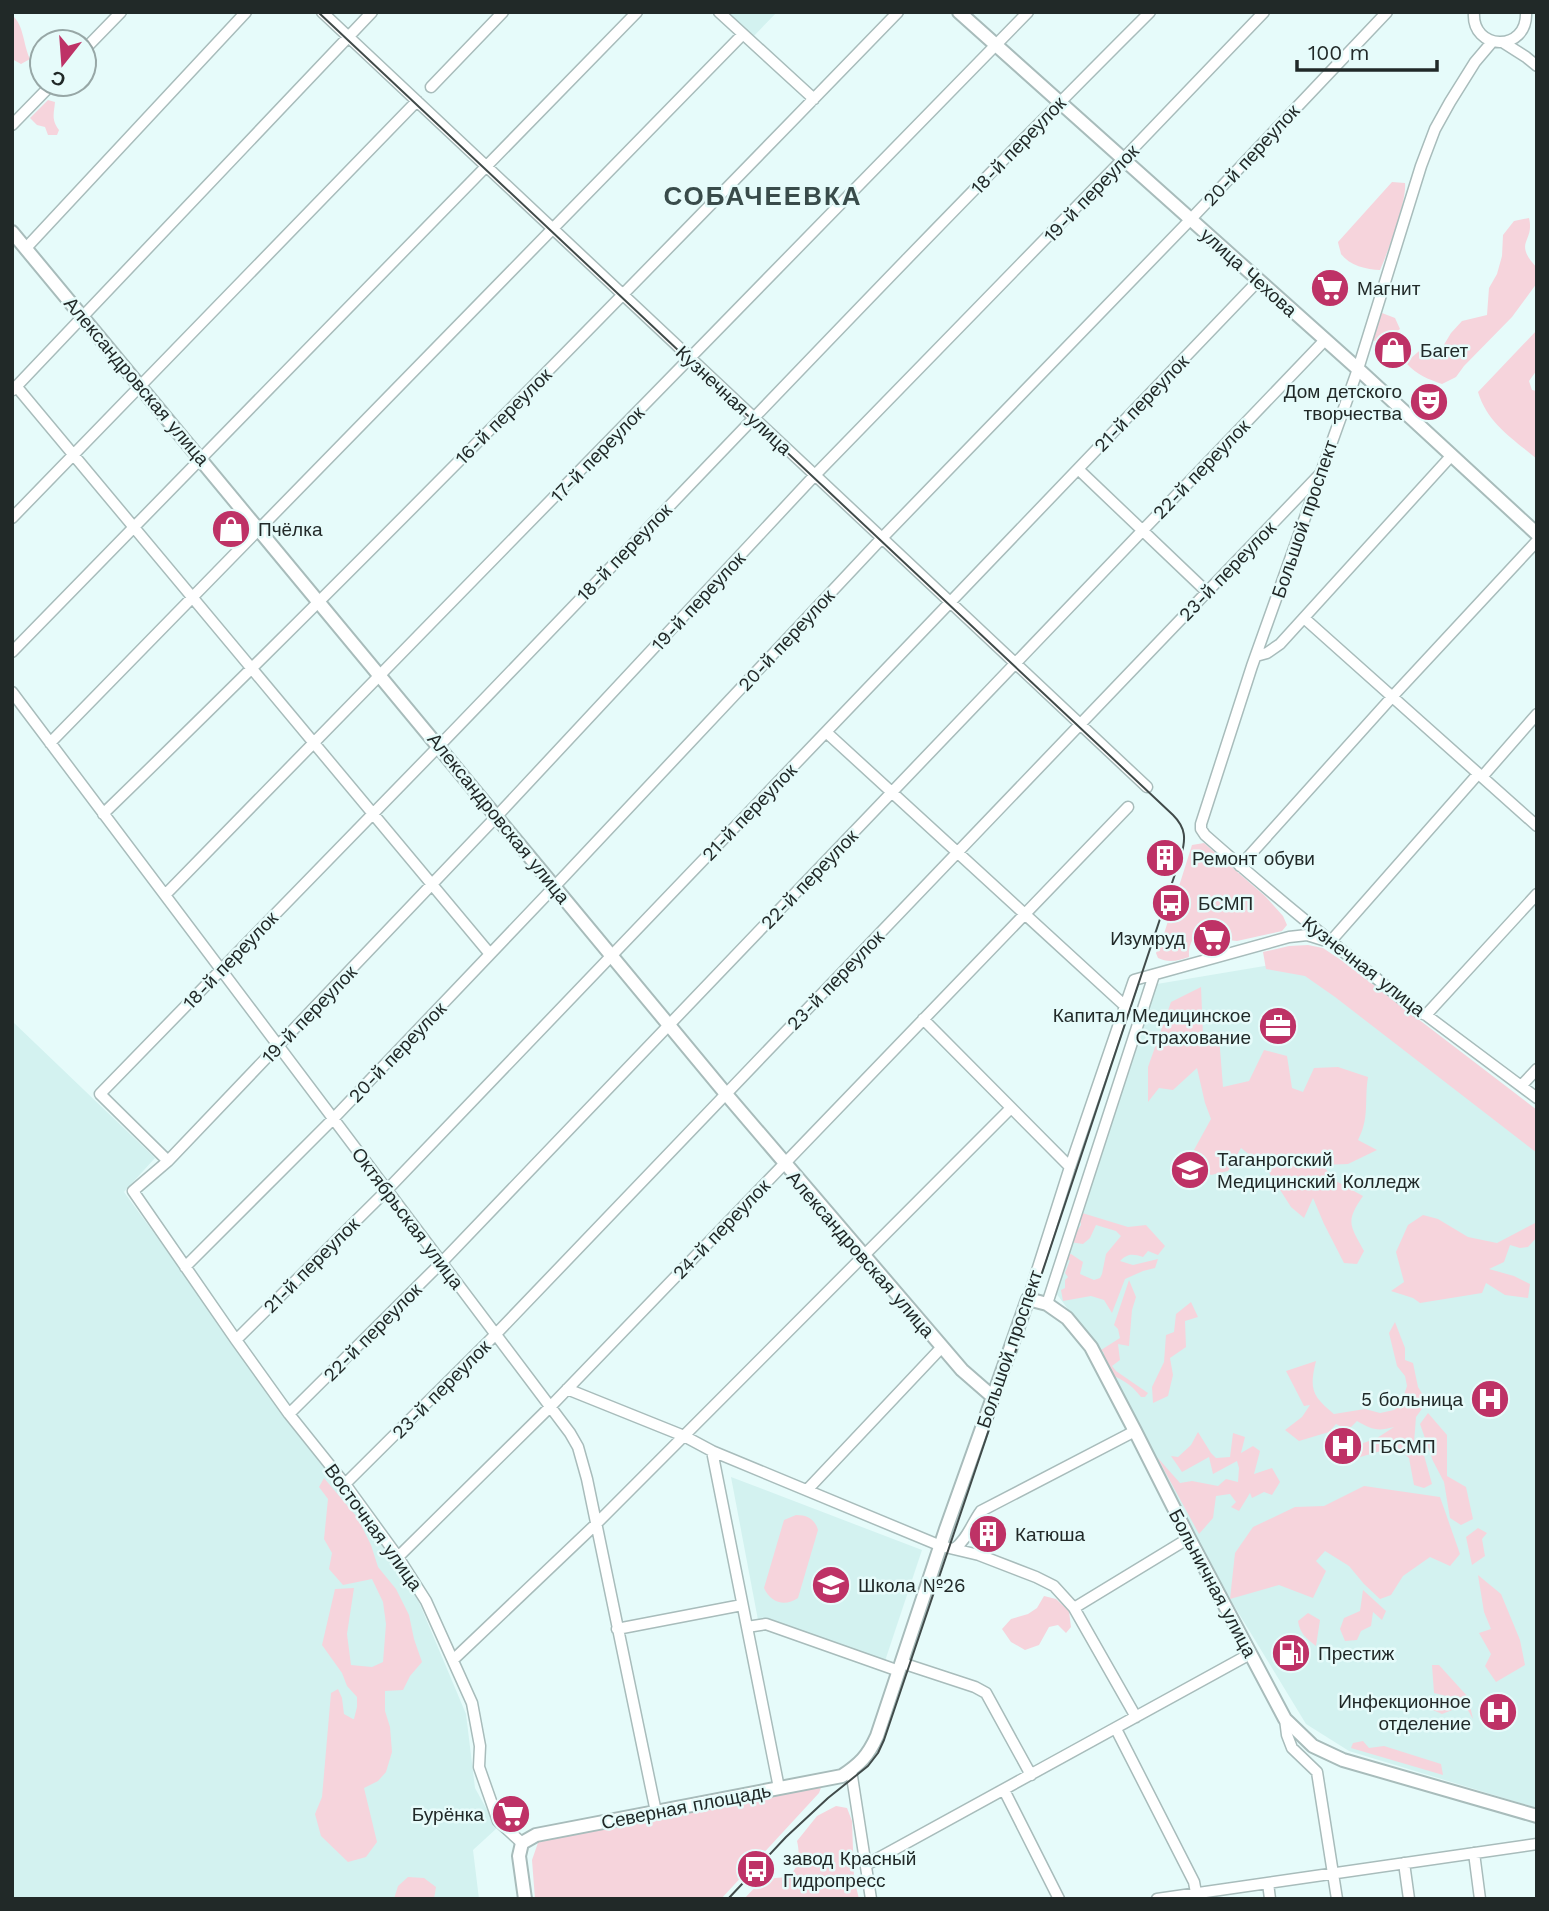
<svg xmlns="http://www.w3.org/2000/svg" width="1549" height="1911" viewBox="0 0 1549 1911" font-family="'Work Sans',sans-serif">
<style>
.built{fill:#d3f2f0}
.green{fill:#f6d4dc}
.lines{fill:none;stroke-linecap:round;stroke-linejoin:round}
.minor-casing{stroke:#a8bcbb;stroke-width:13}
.major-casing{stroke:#a8bcbb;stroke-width:16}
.minor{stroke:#fff;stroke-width:10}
.major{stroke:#fff;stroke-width:12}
.tram{stroke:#414b4a;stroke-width:2}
.labels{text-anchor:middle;stroke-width:5;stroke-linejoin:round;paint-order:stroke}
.street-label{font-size:19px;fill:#212928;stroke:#e6fbfa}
.poi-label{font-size:19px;fill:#212928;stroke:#e6fbfa;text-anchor:start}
.district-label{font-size:26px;font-weight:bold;letter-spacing:2px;fill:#394b4a;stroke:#e6fbfa}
</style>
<rect width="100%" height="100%" fill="#e6fbfa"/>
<path class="built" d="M724 12H777L751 39Z
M1325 956 1537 1115V1808L1349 1751 1306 1724 1230 1599 1093 1343 1053 1289 1151 985Z
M12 1021 155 1158 124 1192 413 1588 466 1714 475 1788 497 1828 473 1850 479 1899H12Z
M731 1477 922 1550 884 1664 758 1620Z"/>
<path class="green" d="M12 15C24 25 23 44 30 59L21 64 12 59Z
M48 100 55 102C54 114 51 119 59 130L57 135H48L45 127 37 125 30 118Z
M1392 182 1405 183C1407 201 1388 252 1380 270 1367 270 1349 265 1341 254 1341 253 1338 243 1338 242Z
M1529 218C1535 243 1512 241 1537 268V283L1512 317 1464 366 1456 377 1442 384C1428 379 1417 375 1407 364L1411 358 1425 346 1432 355 1442 348 1451 333 1462 321 1487 315 1489 288 1497 274 1502 256 1503 235 1514 221Z
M1382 313 1395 318 1400 329 1380 345 1372 339Z
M1537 330V370L1529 381 1532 390 1537 391V459C1512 438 1488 424 1478 392Z
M1204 843 1265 896 1283 916 1287 925 1282 931 1237 941 1227 940 1220 931C1200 928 1188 937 1189 957 1178 961 1168 963 1158 958L1156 953 1162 940 1192 845Z
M1308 945 1323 948 1341 960 1537 1110V1153L1335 997 1305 976 1266 969 1263 952 1289 946Z
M1201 987 1203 1035 1219 1036 1223 1087 1249 1081 1264 1050 1287 1056 1292 1088 1303 1092 1314 1068 1338 1067 1368 1077C1364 1101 1370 1117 1358 1140L1377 1150 1348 1164 1323 1165 1334 1180 1363 1196C1345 1222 1350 1225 1364 1251L1357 1264 1344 1263 1324 1224 1313 1198 1304 1218 1291 1207 1266 1168 1241 1148 1228 1171 1211 1175 1189 1159 1211 1119 1205 1103 1197 1068 1173 1090 1159 1088 1148 1102V1067L1171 1002Z
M1079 1212 1128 1227 1146 1225 1165 1246 1158 1255 1148 1251 1143 1257C1133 1254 1128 1253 1120 1261L1133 1265 1158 1259 1155 1268 1143 1271 1125 1279 1112 1313 1104 1300 1091 1296 1063 1301 1061 1290 1065 1288V1280L1068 1277 1065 1273 1070 1260 1063 1262 1067 1255 1071 1254 1083 1262 1080 1274 1094 1280 1100 1278 1102 1274 1106 1254 1121 1236 1116 1231 1096 1225 1090 1238 1083 1244 1070 1242 1081 1225Z
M1423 1215 1438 1219 1468 1237 1497 1243 1537 1222V1237L1528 1247 1520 1248 1510 1245 1504 1262 1489 1269 1514 1276 1530 1284 1528 1298 1505 1295 1486 1283 1482 1293 1420 1303 1413 1298 1391 1291 1404 1282 1396 1252 1408 1225Z
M1129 1280 1136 1297 1132 1310 1129 1346 1118 1344 1120 1360 1112 1366 1116 1371 1148 1393 1145 1397H1141C1131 1384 1120 1377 1104 1373V1353L1101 1350 1120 1338 1118 1329 1114 1325Z
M1191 1302 1198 1317 1185 1321 1186 1347 1170 1358 1173 1375 1168 1396 1153 1403 1152 1387 1164 1362 1166 1335 1174 1332 1176 1314Z
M1395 1322 1405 1348V1360L1413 1363 1418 1387 1423 1395 1424 1406 1416 1417 1414 1443 1422 1448 1432 1484 1424 1488 1414 1485 1409 1458 1397 1448 1377 1452 1357 1458 1350 1448 1377 1438 1394 1427C1377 1432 1371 1429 1357 1421L1351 1427 1340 1426 1336 1424 1329 1432 1299 1441 1285 1430 1302 1417 1310 1405 1304 1406 1286 1371 1316 1361C1309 1389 1312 1396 1334 1414L1365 1409 1380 1413 1394 1410 1401 1404 1407 1386 1405 1376 1397 1366 1389 1333Z
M1428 1413 1447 1435V1476L1466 1487 1473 1519 1461 1525 1450 1518 1444 1482 1433 1461 1420 1424Z
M1198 1432 1211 1453 1216 1458 1230 1457 1233 1433 1245 1437 1241 1453 1253 1446 1260 1451 1254 1474 1272 1468 1280 1482 1272 1495 1264 1492 1252 1498 1250 1493 1239 1511 1231 1507 1236 1502 1230 1494 1216 1496 1213 1518 1199 1534 1157 1457 1180 1483 1192 1481 1218 1486 1226 1479 1238 1482 1239 1468 1237 1461 1213 1474 1209 1457 1182 1472 1171 1456 1178 1457 1191 1445Z
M324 1478 357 1517 371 1545 378 1567 396 1589 409 1615 414 1639 422 1662 410 1676 403 1690 385 1691V1711L390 1727 392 1752 386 1772 378 1781 364 1788 377 1842 366 1857 348 1862 321 1836 315 1814 322 1797 331 1693 338 1689 342 1698 344 1714 353 1719H354L357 1707V1697L347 1686 342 1673 322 1645 335 1589 354 1588 347 1634 351 1665 372 1667 383 1662 386 1624 383 1602 372 1579 343 1585 329 1569 332 1553 324 1539 328 1499 319 1487Z
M1364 1486 1440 1497 1460 1554 1450 1566 1430 1557 1403 1576 1391 1595 1380 1599 1364 1584 1349 1566 1325 1551 1316 1561 1326 1571 1313 1598 1279 1585 1230 1599 1235 1553 1253 1527 1295 1507 1324 1506Z
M796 1515C807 1515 815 1519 818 1530L798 1598C785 1607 771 1603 764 1588L784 1520Z
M1478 1528 1487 1533 1482 1539 1485 1556 1472 1565 1466 1537Z
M1478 1575 1501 1594 1520 1640 1525 1665 1496 1682 1485 1666 1491 1654 1479 1633 1491 1629 1484 1612Z
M1363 1590 1386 1611 1382 1620 1373 1612 1371 1626 1361 1631 1357 1640 1345 1641 1340 1629 1344 1618 1360 1611Z
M1044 1596 1056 1599 1069 1611 1071 1627 1066 1633 1058 1625 1049 1627 1039 1645 1025 1650 1011 1642 1002 1629 1011 1619 1028 1614 1037 1608Z
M1308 1613 1320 1620 1316 1646C1306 1638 1300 1634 1298 1621Z
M1432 1665H1439L1468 1697 1473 1719 1465 1705 1442 1714 1433 1710 1458 1699 1434 1693Z
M1363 1741 1369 1748 1384 1746 1441 1764 1443 1775 1351 1748 1353 1743Z
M822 1785 819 1793 721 1899H535L532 1860 540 1837Z
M836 1806 847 1808 852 1821 854 1878 859 1899H744C750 1893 757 1884 765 1880 772 1877 780 1879 787 1876 800 1870 800 1853 797 1841L817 1816Z
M408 1877 424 1878 436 1887 434 1899H394L398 1886Z"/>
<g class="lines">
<g class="minor-casing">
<path id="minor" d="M322 12 1147 787
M719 12 814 99
M1474 12C1471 51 1528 53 1526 12
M1492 42 1475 62 1450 102 1435 129 1421 166 1358 369 1252 666 1201 824V829L1205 835C1274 896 1346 954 1418 1012L1426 1015 1537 1098
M1504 43 1526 57 1537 66
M84 50 121 12
M431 87 503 12
M12 125 52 84
M26 248 246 12
M16 386 490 954
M13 390 372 12
M1078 469 1207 592
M12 518 417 101
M1304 618 1537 826
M12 652 637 12
M1256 656 1267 653 1280 644 1452 455
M12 692 570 1433 578 1447 587 1479 656 1812
M826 732 1124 1005
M50 743 743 34
M1482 777 1537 714
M103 814C373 552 636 282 898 12
M1240 866 1392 697 1537 541
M165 895 1028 12
M1330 942 1478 774
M1426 1015 1537 894
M923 1019 1070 1167
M1521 1086 1537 1069
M168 1161 100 1094C212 978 326 863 438 747 675 502 908 253 1150 12
M185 1267 333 1119 555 886 882 538 1191 219 1387 12
M1028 1299 1070 1167 1134 980 1289 937 1307 935 1323 940
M1047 1304 1154 975
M236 1340 387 1190 1259 280
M567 1389 684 1436 712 1451 941 1546 979 1555 1036 1577 1054 1586 1074 1608 1136 1717
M289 1414 442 1262 1325 340
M712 1451 779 1788
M345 1484 496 1334 1321 473
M807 1490 942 1347
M954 1549C967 1540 972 1523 981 1511L1135 1431
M398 1557 551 1406 1128 807
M1074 1608 1189 1538
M747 1627 766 1624 899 1671
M617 1629 742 1605
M454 1659 595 1525 1011 1108
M902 1663 975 1687 986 1693 1031 1775
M1285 1719 1287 1735 1292 1748 1317 1772 1337 1899
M1116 1729 1194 1882 1197 1898
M851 1770 871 1899
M1004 1790 1059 1899
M522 1843 498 1821 479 1767 480 1746 472 1703 426 1601 398 1557 345 1484 289 1414 236 1340 133 1191 168 1161 497 816 815 475 1123 159 1264 12
M1474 1853 1480 1899
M1404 1863 1409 1899
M866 1865 1250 1654
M1268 1883 1270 1899
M1157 1899 1537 1844"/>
</g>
<g class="major-casing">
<path id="major" d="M959 12 1358 369 1537 534
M12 232 726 1094 962 1370 993 1397
M525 1899 519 1856 522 1843 536 1835 842 1776C860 1764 868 1756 877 1736L946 1529 1028 1299 1047 1304 1067 1318 1091 1347 1135 1431 1189 1538 1285 1719 1313 1746 1343 1760 1537 1816"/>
</g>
<use href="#minor" class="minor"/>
<use href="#major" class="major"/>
<path class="tram" d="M318 12 1173 815C1186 828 1186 839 1181 856L1047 1258 884 1740 878 1753 868 1766 828 1798 786 1837 728 1899"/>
</g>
<defs>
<g id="supermarket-disc" transform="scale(2.0125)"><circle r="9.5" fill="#be3266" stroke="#e6fbfa"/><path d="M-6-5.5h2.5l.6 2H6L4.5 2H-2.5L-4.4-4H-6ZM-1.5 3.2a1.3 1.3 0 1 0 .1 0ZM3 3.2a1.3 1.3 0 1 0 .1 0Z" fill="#fff"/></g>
<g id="shop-disc" transform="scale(2.0125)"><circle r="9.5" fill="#be3266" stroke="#e6fbfa"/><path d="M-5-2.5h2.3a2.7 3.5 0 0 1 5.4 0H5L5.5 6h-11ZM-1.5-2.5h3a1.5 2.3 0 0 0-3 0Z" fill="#fff"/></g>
<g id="theatre-disc" transform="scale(2.0125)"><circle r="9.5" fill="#be3266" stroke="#e6fbfa"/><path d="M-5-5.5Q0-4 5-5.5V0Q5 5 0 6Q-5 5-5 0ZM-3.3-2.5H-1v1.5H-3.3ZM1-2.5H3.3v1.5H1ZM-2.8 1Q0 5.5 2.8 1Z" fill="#fff"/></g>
<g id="building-disc" transform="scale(2.0125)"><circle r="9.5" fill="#be3266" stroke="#e6fbfa"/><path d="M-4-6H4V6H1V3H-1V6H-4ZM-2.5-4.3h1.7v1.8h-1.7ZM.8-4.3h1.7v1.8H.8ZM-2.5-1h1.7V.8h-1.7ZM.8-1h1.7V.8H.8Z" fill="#fff"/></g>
<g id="bus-disc" transform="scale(2.0125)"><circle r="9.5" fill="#be3266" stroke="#e6fbfa"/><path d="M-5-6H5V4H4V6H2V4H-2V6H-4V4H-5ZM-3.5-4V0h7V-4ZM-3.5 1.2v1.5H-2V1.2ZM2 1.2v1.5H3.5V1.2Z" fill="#fff"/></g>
<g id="office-disc" transform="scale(2.0125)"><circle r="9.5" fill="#be3266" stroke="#e6fbfa"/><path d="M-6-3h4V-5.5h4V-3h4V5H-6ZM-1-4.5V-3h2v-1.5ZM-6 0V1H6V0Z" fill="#fff"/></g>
<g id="university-disc" transform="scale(2.0125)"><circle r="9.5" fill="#be3266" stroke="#e6fbfa"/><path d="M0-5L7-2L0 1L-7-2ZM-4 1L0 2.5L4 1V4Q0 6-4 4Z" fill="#fff"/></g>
<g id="hospital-disc" transform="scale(2.0125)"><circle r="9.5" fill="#be3266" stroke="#e6fbfa"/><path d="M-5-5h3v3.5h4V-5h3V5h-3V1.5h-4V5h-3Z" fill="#fff"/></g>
<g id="school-disc" transform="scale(2.0125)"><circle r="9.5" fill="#be3266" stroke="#e6fbfa"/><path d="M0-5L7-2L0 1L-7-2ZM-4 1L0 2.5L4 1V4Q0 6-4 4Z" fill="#fff"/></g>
<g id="fuel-disc" transform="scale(2.0125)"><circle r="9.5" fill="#be3266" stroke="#e6fbfa"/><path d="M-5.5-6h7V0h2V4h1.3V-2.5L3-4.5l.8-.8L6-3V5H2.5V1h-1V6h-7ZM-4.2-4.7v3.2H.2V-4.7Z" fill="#fff"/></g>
</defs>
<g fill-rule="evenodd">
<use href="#supermarket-disc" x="1330" y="288"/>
<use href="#shop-disc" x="1393" y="350"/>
<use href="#theatre-disc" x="1429" y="402"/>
<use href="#shop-disc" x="231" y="529"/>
<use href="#building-disc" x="1165" y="858"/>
<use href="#bus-disc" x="1171" y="903"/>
<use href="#supermarket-disc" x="1212" y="938"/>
<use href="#office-disc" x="1278" y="1026"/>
<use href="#university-disc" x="1190" y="1170"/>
<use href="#hospital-disc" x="1490" y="1399"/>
<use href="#hospital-disc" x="1343" y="1446"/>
<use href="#building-disc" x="988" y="1534"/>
<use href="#school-disc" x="831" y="1585"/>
<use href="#fuel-disc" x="1291" y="1653"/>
<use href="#hospital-disc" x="1498" y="1712"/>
<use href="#supermarket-disc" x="511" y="1814"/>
<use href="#bus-disc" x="756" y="1869"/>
</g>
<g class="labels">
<g class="street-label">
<text transform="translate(1018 145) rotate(-46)" y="7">18-й переулок</text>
<text transform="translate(1251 155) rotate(-47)" y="7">20-й переулок</text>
<text transform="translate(1091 193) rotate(-46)" y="7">19-й переулок</text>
<text transform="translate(1249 272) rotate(42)" y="7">улица Чехова</text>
<text transform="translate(137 381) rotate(50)" y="7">Александровская улица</text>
<text transform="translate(734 400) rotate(43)" y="7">Кузнечная улица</text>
<text transform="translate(1141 403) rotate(-46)" y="7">21-й переулок</text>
<text transform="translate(503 416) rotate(-45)" y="7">16-й переулок</text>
<text transform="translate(597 454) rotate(-46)" y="7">17-й переулок</text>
<text transform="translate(1201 469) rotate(-46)" y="7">22-й переулок</text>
<text transform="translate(1304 519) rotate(-71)" y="7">Большой проспект</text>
<text transform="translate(624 552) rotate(-46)" y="7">18-й переулок</text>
<text transform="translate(1227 571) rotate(-46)" y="7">23-й переулок</text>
<text transform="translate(698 601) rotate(-47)" y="7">19-й переулок</text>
<text transform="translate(786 640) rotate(-47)" y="7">20-й переулок</text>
<text transform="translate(749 812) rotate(-46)" y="7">21-й переулок</text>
<text transform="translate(499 818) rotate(51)" y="7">Александровская улица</text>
<text transform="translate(809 879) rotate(-46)" y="7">22-й переулок</text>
<text transform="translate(230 960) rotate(-46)" y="7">18-й переулок</text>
<text transform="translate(1364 966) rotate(38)" y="7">Кузнечная улица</text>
<text transform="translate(835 980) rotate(-46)" y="7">23-й переулок</text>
<text transform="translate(309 1014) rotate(-46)" y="7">19-й переулок</text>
<text transform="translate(397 1052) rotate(-46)" y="7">20-й переулок</text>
<text transform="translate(408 1218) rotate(53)" y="7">Октябрьская улица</text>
<text transform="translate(721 1229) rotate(-46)" y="7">24-й переулок</text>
<text transform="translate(861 1254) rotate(49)" y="7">Александровская улица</text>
<text transform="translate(311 1265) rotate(-45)" y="7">21-й переулок</text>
<text transform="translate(372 1332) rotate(-45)" y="7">22-й переулок</text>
<text transform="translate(1009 1349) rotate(-71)" y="7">Большой проспект</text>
<text transform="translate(441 1389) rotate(-45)" y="7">23-й переулок</text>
<text transform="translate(374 1527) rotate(54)" y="7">Восточная улица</text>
<text transform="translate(1213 1583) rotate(62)" y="7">Больничная улица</text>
<text transform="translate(686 1806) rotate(-11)" y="7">Северная площадь</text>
</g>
<g class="poi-label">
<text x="1357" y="295">Магнит</text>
<text x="1420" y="357">Багет</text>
<text x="1402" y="398" text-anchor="end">Дом детского<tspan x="1402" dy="22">творчества</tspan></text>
<text x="258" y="536">Пчёлка</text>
<text x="1192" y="865">Ремонт обуви</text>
<text x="1198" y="910">БСМП</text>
<text x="1185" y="945" text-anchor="end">Изумруд</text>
<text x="1251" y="1022" text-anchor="end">Капитал Медицинское<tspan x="1251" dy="22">Страхование</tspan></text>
<text x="1217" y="1166">Таганрогский<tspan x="1217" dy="22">Медицинский Колледж</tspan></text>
<text x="1463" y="1406" text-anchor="end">5 больница</text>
<text x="1370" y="1453">ГБСМП</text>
<text x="1015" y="1541">Катюша</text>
<text x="858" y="1592">Школа №26</text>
<text x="1318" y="1660">Престиж</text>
<text x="1471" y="1708" text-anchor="end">Инфекционное<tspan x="1471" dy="22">отделение</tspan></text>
<text x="484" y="1821" text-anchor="end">Бурёнка</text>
<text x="783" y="1865">завод Красный<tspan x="783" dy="22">Гидропресс</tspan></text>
</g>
<g class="district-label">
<text x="763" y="205">СОБАЧЕЕВКА</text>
</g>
</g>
<rect width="1549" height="1911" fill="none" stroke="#212928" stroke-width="28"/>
<g transform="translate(63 63) rotate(197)"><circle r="33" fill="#e6fbfa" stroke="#97a7a6" stroke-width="2"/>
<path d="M0-5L12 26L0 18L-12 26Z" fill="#be3266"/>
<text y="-10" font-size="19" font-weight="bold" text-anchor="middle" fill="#212928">С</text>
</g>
<path d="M1297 60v10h140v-10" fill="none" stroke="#212928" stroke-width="3.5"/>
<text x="1308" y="60" font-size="21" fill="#212928" stroke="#e6fbfa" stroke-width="5" paint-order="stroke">100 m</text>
</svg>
